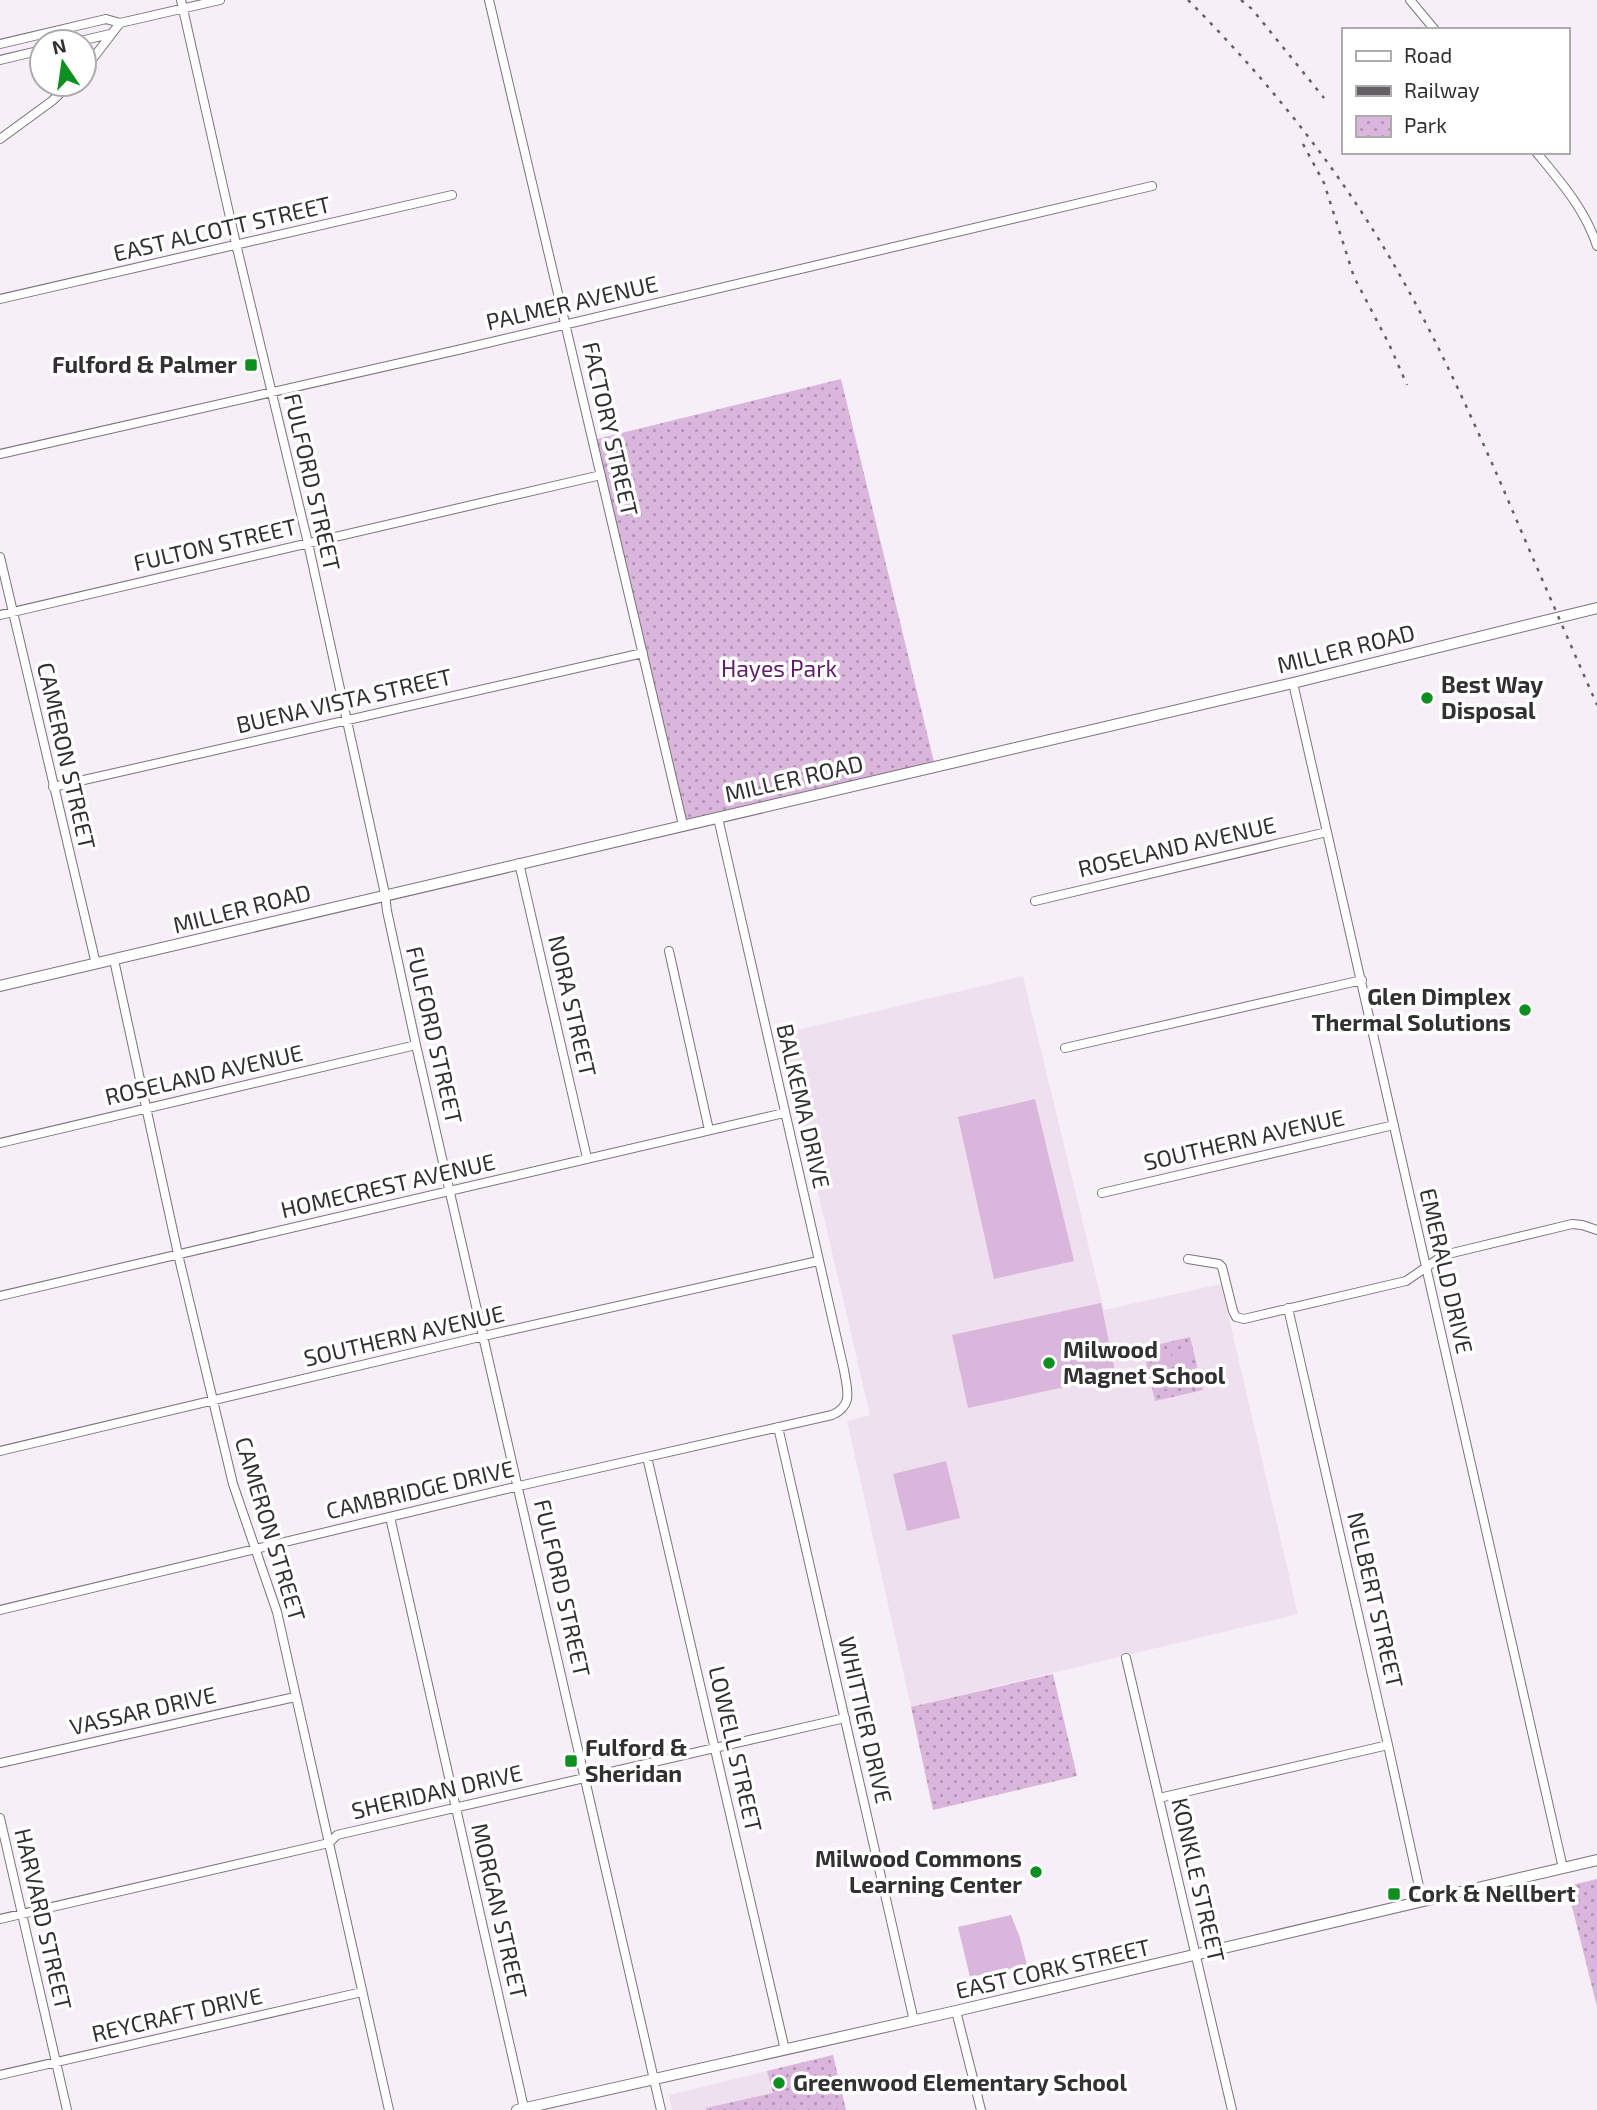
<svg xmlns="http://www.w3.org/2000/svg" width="1597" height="2110" viewBox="0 0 1597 2110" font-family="'Exo 2',sans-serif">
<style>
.built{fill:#eee0ee}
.park{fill:url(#park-dots)}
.garden{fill:#dab5dc}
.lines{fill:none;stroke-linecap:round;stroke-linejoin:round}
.minor-casing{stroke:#7a737a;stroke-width:10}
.tertiary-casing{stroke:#7a737a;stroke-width:12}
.minor{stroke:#fff;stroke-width:8}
.tertiary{stroke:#fff;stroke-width:10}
.rail{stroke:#646064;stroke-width:2.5;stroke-dasharray:3.5 7;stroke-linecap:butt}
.poi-dot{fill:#0d9020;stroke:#fff;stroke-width:2.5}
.labels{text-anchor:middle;stroke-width:7;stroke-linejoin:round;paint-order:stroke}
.street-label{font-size:23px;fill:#333033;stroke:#fff}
.poi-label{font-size:23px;font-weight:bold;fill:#333033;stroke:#fff;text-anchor:start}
.park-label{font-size:23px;fill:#621c69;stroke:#fff}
</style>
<defs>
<pattern id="park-dots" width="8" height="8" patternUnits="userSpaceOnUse" patternTransform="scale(1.75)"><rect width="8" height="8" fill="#dab5dc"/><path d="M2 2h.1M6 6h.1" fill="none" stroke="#b194b3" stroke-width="1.8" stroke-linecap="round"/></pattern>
</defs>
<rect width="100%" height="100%" fill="#f7eff7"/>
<path class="built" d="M1023 976 1104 1310 1221 1284 1298 1614 911 1707 847 1421 870 1415 781 1034Z
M833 2055 846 2110H672L669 2095Z"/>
<path class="park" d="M841 379 935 766 683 825 593 440Z
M1190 1337 1203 1390 1155 1401 1143 1348Z
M1053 1674 1077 1776 933 1810 911 1707Z
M1597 1879V2007L1567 1886Z
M833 2055 846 2110H706V2108L773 2093 767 2071Z"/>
<path class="garden" d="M1035 1099 1074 1261 994 1279 958 1117Z
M1101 1303 1116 1376 968 1408 952 1335Z
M1188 1347 1196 1382 1179 1385 1171 1351Z
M1166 1352 1174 1387 1158 1391 1150 1356Z
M946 1461 960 1518 907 1531 893 1474Z
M1011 1915 1020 1938 1027 1965 970 1977 958 1927Z"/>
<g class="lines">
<g class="minor-casing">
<path id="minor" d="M181 0 236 244 308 543 385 894 387 911 416 1045 661 2110
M489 0 683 825
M1410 0 1435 30
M76 42 110 34
M0 44 106 19 120 23 220 0
M0 60 42 50
M84 70 120 23
M0 139 52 101 70 84
M1536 152C1560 181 1585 209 1597 246
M0 299 452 195
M0 454 462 349 1152 186
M0 557 96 964
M0 615 601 475
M1293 683 1563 1868
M53 787 643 653
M519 863 587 1158
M1035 901 1327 832
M669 951 709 1130
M114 960 178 1254 233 1484 277 1612 389 2110
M1065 1048 1362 980
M0 1143 416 1045
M1102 1193 1394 1125
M1188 1259 1219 1264 1222 1267 1233 1311 1236 1317 1244 1319 1406 1281 1444 1255 1572 1224 1582 1225 1597 1230
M0 1296 784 1113
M1288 1308 1388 1745 1422 1900
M778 1427 914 2021
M0 1451 484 1336 818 1261
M647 1457 785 2050
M390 1517 524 2108
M0 1610 519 1486 832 1415C854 1405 847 1390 844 1370L718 818
M1126 1658 1232 2110
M0 1763 295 1697
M1159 1798 1388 1745
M0 1818 67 2110
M0 1919 329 1843 337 1835 845 1718
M956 2011 981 2110
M0 2075 362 1992"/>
</g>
<g class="tertiary-casing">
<path id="tertiary" d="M0 986 1293 683 1597 608
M517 2110 956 2011 1597 1860"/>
</g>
<use href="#minor" class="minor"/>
<use href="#tertiary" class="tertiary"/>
<path class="rail" d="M1188 0C1265 77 1335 164 1390 258 1433 331 1468 409 1502 486 1533 559 1565 632 1597 705
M1241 0 1252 9 1324 98
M1303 144 1324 183 1354 277 1389 344 1407 385"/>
</g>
<g class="poi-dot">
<rect x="244" y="358" width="14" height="14" rx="3.5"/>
<circle cx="1427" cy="698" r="7"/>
<circle cx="1525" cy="1010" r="7"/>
<circle cx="1049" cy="1363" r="7"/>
<rect x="564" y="1754" width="14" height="14" rx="3.5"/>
<circle cx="1036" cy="1872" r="7"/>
<rect x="1387" y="1887" width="14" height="14" rx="3.5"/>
<circle cx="779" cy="2083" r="7"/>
</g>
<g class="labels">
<g class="street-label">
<text transform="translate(222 229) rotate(-13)" y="8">EAST ALCOTT STREET</text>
<text transform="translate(572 303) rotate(-13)" y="8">PALMER AVENUE</text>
<text transform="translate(610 429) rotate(77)" y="8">FACTORY STREET</text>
<text transform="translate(312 482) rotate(77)" y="8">FULFORD STREET</text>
<text transform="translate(215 545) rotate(-13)" y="8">FULTON STREET</text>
<text transform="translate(1346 649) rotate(-14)" y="8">MILLER ROAD</text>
<text transform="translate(344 701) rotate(-13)" y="8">BUENA VISTA STREET</text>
<text transform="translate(66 756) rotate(77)" y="8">CAMERON STREET</text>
<text transform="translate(794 779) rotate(-13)" y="8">MILLER ROAD</text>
<text transform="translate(1177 847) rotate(-13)" y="8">ROSELAND AVENUE</text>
<text transform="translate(242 909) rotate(-14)" y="8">MILLER ROAD</text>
<text transform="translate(572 1006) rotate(77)" y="8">NORA STREET</text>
<text transform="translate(434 1035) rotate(77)" y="8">FULFORD STREET</text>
<text transform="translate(204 1075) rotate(-13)" y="8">ROSELAND AVENUE</text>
<text transform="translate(803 1106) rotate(77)" y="8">BALKEMA DRIVE</text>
<text transform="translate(1244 1140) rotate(-13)" y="8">SOUTHERN AVENUE</text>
<text transform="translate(388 1186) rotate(-13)" y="8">HOMECREST AVENUE</text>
<text transform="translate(1446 1271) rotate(77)" y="8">EMERALD DRIVE</text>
<text transform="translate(404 1336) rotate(-13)" y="8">SOUTHERN AVENUE</text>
<text transform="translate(420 1490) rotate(-13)" y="8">CAMBRIDGE DRIVE</text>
<text transform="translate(270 1529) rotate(73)" y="8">CAMERON STREET</text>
<text transform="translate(562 1588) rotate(77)" y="8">FULFORD STREET</text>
<text transform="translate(1375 1600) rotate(77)" y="8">NELBERT STREET</text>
<text transform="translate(143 1711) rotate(-13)" y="8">VASSAR DRIVE</text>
<text transform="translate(865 1720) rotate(77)" y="8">WHITTIER DRIVE</text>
<text transform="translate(735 1749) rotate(77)" y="8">LOWELL STREET</text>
<text transform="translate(437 1792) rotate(-13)" y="8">SHERIDAN DRIVE</text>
<text transform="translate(1198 1880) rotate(77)" y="8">KONKLE STREET</text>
<text transform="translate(499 1911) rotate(77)" y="8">MORGAN STREET</text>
<text transform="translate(43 1919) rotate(77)" y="8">HARVARD STREET</text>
<text transform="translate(1053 1969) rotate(-13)" y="8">EAST CORK STREET</text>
<text transform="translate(177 2015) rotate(-13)" y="8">REYCRAFT DRIVE</text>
</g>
<g class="poi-label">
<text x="237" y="373" text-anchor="end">Fulford &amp; Palmer</text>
<text x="1441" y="693">Best Way<tspan x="1441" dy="26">Disposal</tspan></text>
<text x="1511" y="1005" text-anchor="end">Glen Dimplex<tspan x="1511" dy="26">Thermal Solutions</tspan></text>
<text x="1063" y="1358">Milwood<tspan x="1063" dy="26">Magnet School</tspan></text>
<text x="585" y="1756">Fulford &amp;<tspan x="585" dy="26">Sheridan</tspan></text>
<text x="1022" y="1867" text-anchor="end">Milwood Commons<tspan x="1022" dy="26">Learning Center</tspan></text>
<text x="1408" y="1902">Cork &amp; Nellbert</text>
<text x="793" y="2091">Greenwood Elementary School</text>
</g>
<g class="park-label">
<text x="779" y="677">Hayes Park</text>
</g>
</g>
<rect x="1342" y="28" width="228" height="126" fill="#ffffff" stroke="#adacad" stroke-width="2"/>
<rect x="1356" y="51" width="35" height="10" fill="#ffffff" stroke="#adacad" stroke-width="2"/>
<text x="1404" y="63" font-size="21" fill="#333033">Road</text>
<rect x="1356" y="86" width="35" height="10" fill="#646064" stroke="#adacad" stroke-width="2"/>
<text x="1404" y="98" font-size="21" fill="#333033">Railway</text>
<rect x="1356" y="116" width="35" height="21" fill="url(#park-dots)" stroke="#adacad" stroke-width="2"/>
<text x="1404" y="133" font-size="21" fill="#333033">Park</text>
<g transform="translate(63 63) rotate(347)"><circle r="33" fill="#ffffff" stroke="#adacad" stroke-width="2"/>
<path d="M0-5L12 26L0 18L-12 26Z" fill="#0d9020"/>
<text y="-10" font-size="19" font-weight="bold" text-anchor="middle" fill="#333033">N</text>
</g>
</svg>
